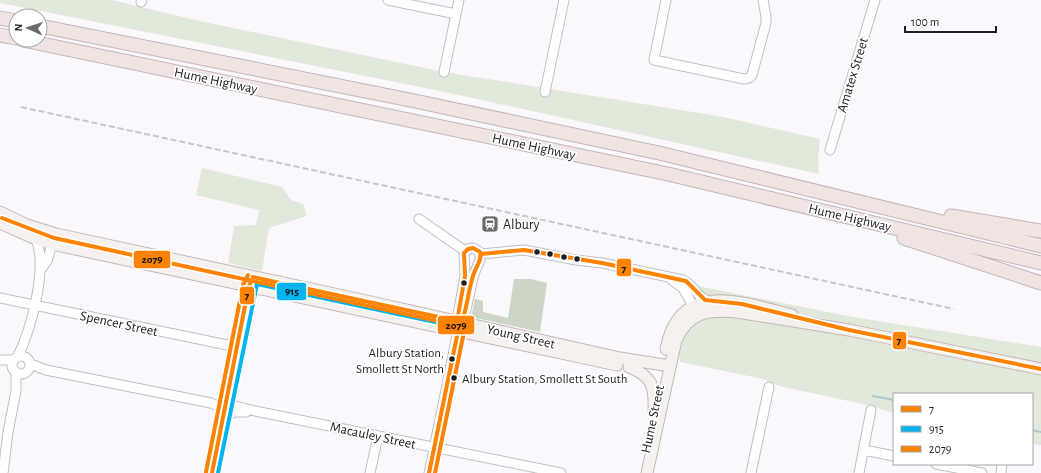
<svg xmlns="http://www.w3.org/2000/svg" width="1041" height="473" viewBox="0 0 1041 473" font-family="'Alegreya Sans',sans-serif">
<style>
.green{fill:#e1e9db}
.forest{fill:#cdd5c6}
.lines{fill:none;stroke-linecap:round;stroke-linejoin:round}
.stream{stroke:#abcacf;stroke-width:2}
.minor-casing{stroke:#c0bfc3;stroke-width:11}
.major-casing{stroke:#c3b7b7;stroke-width:13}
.highway-casing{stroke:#c3b7b7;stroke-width:15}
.minor{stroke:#fefeff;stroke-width:9}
.major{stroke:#f6f0ef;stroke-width:11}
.highway{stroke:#f1e5e4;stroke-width:13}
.rail{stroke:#c8c7c8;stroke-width:2;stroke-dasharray:6 3;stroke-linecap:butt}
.bus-1-casing{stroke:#fff;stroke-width:7}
.bus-2-casing{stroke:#fff;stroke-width:7}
.bus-3-casing{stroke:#fff;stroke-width:7}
.bus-1{stroke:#ff8200;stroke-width:4}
.bus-2{stroke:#00b5ef;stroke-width:4}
.bus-3{stroke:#ff8200;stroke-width:4}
.bus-dot{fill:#1e1d1f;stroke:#fff;stroke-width:1.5}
.labels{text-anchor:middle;stroke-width:3.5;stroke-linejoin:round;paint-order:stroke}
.bus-label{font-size:13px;fill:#1e1d1f;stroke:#fff;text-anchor:end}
.street-label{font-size:14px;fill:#1e1d1f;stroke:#fff}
.poi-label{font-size:14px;fill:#1e1d1f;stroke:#fff;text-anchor:start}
.line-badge{stroke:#fff;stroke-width:1.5}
.pale-badge-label{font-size:11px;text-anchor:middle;font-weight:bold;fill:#111}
</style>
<rect width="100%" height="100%" fill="#faf8fd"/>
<path class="green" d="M0 0H112L195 20 444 72 724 117 820 139 818 158 819 174 445 92 21 7 0 3Z
M202 168 282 187 291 200 303 204 307 216 269 228 262 271 228 263 234 226 256 225 259 210 196 195Z
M698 286 853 317 1041 347V445L1032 444V394H894V413L858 403 779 386 763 379 680 362C675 340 692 315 702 294Z"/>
<path class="forest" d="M514 279H531L547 283 540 332 471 317 475 299 483 301V312L508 318Z"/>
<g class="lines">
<path class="stream" d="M873 396 894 400
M1032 430 1041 432"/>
<g class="minor-casing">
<path id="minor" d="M388 0 456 14
M666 0 654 60 744 79 749 78 752 75 766 23V17L763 0
M141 2 142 0
M444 72 459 0
M545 92 564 0
M830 150 875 0
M419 219 465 251
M481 254 524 250 576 260 602 263 683 280C695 285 697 300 711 301
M42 268 47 261 52 244
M672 280 683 288 693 306
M0 298 237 347
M457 321 465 276 464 253 468 249 473 248 480 252V260L474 274 463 323
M18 356C31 329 48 268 36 239
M12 365a9 9 0 1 1 18 0a9 9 0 1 1-18 0Z
M0 360H14
M30 364 46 370 211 403 225 409
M231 405 255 411 561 473
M228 415 234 412H246
M864 450 894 456
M936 464 982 473
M3 473 8 432 16 391V372
M370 473 378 436
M429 473 458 331
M751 473 769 387
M859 473 871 410
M1001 473 1002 464"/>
</g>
<g class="major-casing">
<path id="major" d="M0 212 27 225 56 234 353 298 620 358 670 366
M0 223 36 239 52 244 617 365
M666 349C680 278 743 303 792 315
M629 367C652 376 655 386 654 410
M212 473 249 286 252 280
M647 473 676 340C689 312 708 309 737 312L849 330 1041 369"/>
</g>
<g class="highway-casing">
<path id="highway" d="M0 18 16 21
M40 26 410 100 659 153 1041 246
M0 35 16 38
M23 40 668 174 1041 263
M951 216 1041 231
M904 238 1041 283"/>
</g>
<use href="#minor" class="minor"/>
<use href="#major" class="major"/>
<use href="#highway" class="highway"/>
<path class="rail" d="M21 107 954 309"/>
<g class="bus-1-casing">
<path id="bus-1" d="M481 254 524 250 602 263 686 281 705 300 742 304 849 330 1041 369
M212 473 249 286 253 277 457 321 465 276 464 253 468 249 473 248 480 252C482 260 477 265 474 273 467 292 468 312 458 331L429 473"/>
</g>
<g class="bus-2-casing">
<path id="bus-2" d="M218 473 257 284 454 326 453 328"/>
</g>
<g class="bus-3-casing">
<path id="bus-3" d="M2 218 54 238 461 326 464 332 435 473
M206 472 243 285 248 275"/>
</g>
<use href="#bus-1" class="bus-1"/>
<use href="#bus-2" class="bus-2"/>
<use href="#bus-3" class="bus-3"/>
</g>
<defs>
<g id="station-square" transform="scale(0.9)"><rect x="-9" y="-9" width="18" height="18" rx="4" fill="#6b6a6d" stroke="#fff"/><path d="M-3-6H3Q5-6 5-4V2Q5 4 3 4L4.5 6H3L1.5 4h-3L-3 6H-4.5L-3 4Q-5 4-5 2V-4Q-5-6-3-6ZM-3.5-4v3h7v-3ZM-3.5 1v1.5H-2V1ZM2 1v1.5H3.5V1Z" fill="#fff"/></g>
</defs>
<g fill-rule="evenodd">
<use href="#station-square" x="490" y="224"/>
</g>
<g class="bus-dot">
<circle cx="537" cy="252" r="3.5"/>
<circle cx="550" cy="254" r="3.5"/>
<circle cx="564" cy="257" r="3.5"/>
<circle cx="577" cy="259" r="3.5"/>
<circle cx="464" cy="283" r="3.5"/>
<circle cx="452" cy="359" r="3.5"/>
<circle cx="454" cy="378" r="3.5"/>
</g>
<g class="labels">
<g class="bus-label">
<text x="444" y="357">Albury Station,<tspan x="444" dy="16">Smollett St North</tspan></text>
<text x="462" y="383" text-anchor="start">Albury Station, Smollett St South</text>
</g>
<g class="street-label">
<text transform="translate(852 75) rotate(-73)" y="5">Amatex Street</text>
<text transform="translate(216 80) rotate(12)" y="5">Hume Highway</text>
<text transform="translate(534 146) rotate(12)" y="5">Hume Highway</text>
<text transform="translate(850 217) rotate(13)" y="5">Hume Highway</text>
<text transform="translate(119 323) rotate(12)" y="5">Spencer Street</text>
<text transform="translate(521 336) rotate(13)" y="5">Young Street</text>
<text transform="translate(652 419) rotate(-78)" y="5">Hume Street</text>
<text transform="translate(373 435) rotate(12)" y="5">Macauley Street</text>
</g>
<g class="poi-label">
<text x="503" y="229">Albury</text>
</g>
</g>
<g class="line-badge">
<rect x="133" y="250" width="38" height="19" rx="4" fill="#ff8200"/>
<rect x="616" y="258" width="16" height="19" rx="4" fill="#ff8200"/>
<rect x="276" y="282" width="31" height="19" rx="4" fill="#00b5ef"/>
<rect x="239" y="286" width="16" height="19" rx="4" fill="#ff8200"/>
<rect x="437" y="315" width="38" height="20" rx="4" fill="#ff8200"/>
<rect x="892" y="331" width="15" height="19" rx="4" fill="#ff8200"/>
</g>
<g class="pale-badge-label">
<text x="152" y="263">2079</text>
<text x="624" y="272">7</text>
<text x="292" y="295">915</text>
<text x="247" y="299">7</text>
<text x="456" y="329">2079</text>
<text x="899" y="344">7</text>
</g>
<rect x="893" y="393" width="140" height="72" fill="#ffffff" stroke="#a5a5a5"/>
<rect x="901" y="406" width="20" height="6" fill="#ff8200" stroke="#a5a5a5"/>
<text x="929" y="413" font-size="12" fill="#1e1d1f">7</text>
<rect x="901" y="426" width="20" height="6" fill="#00b5ef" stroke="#a5a5a5"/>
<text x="929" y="433" font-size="12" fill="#1e1d1f">915</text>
<rect x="901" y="446" width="20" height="6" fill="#ff8200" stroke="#a5a5a5"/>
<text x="929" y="453" font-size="12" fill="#1e1d1f">2079</text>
<g transform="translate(28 28) rotate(273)"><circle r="19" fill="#ffffff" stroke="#a5a5a5"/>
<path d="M0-3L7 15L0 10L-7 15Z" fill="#6b6a6d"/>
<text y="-6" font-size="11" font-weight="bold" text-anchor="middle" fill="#1e1d1f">N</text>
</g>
<path d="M905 26v6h91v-6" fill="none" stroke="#1e1d1f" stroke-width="2"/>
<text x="911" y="26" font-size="12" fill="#1e1d1f" stroke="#ffffff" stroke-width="3" paint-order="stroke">100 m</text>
</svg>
